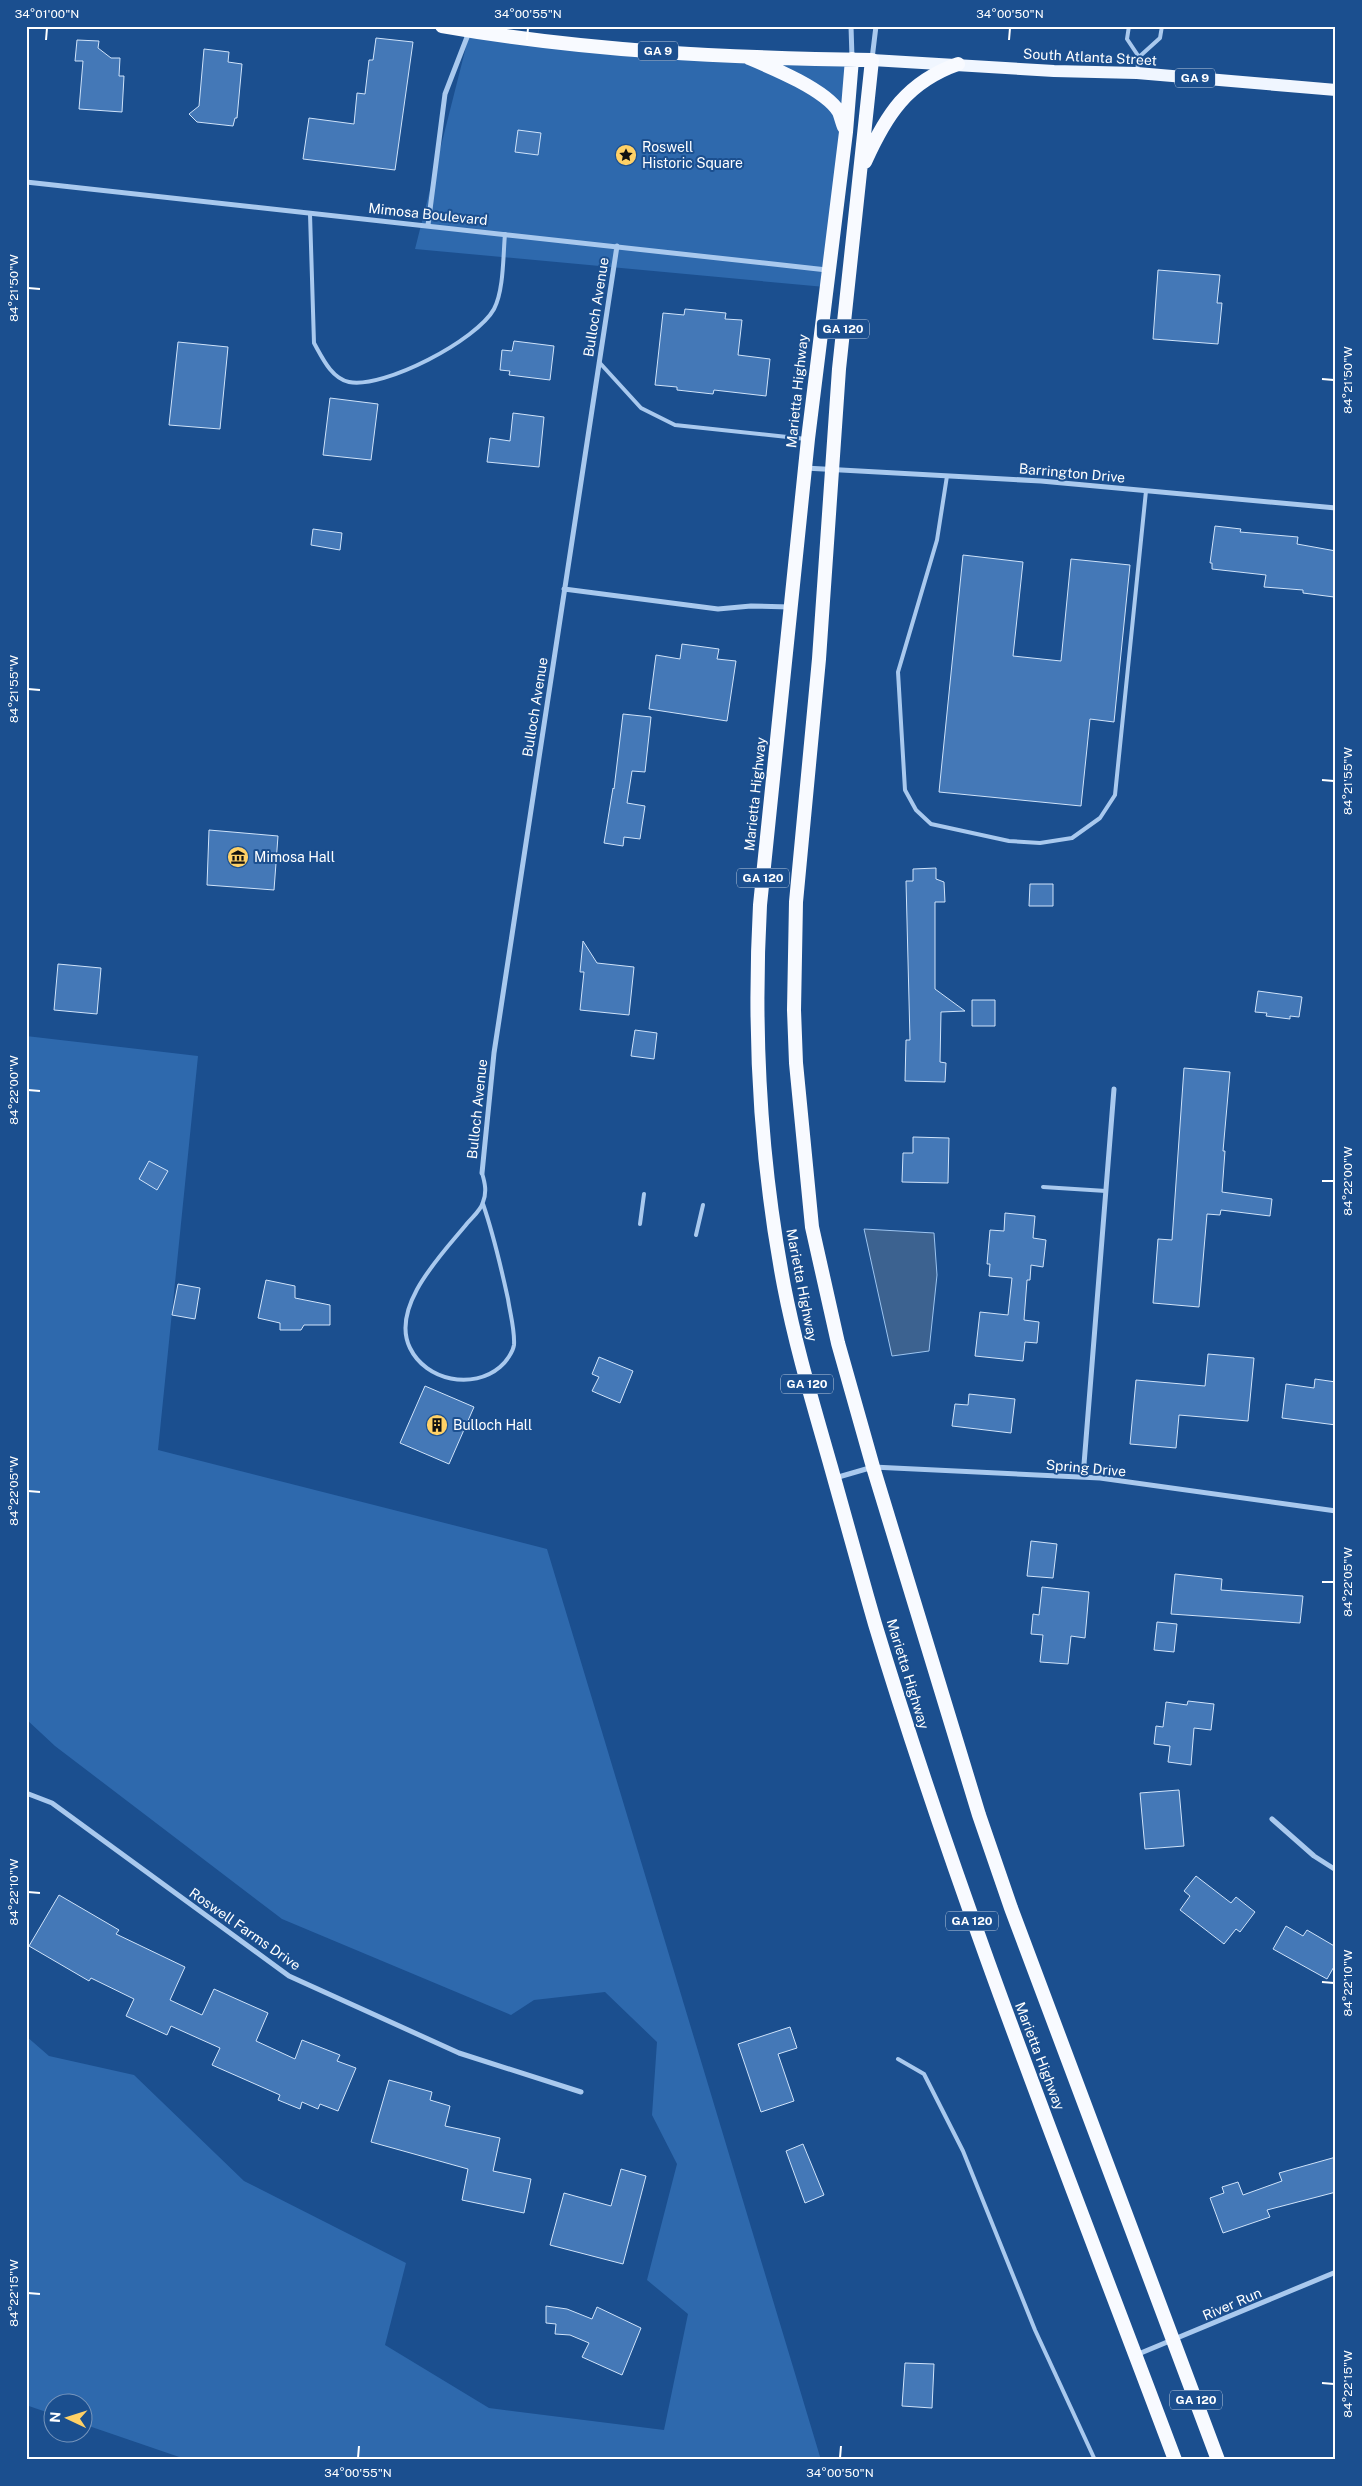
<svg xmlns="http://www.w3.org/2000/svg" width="1362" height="2486" viewBox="0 0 1362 2486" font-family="'Public Sans',sans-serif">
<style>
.green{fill:#2e69ad}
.water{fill:#3c6290;stroke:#9cc4f0}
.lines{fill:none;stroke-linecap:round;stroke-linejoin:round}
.stream{stroke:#9cc4f0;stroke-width:6}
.building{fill:#4478b7;stroke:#cfe3fa}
.service{stroke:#a9c9ee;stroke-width:4}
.minor{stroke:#a9c9ee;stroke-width:5}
.primary{stroke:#f0f6ff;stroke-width:12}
.trunk{stroke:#f8faff;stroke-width:14}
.ticks{fill:none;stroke:#fff;stroke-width:2}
.labels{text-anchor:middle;stroke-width:4;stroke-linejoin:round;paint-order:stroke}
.shield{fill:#1b4f8f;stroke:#bbcadd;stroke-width:1}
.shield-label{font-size:12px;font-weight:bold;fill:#fff}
.street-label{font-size:14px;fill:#fff;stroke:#1b4f8f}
.poi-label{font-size:14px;fill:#fff;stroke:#1b4f8f;text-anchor:start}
.neatline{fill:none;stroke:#fff;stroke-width:2}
.ticks-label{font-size:12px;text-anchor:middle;fill:#fff}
</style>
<rect width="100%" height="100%" fill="#1b4f8f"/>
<path class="green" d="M470 31 852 59 825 287 415 249Z
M26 1036 198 1056 158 1450 547 1549 821 2460H188L83 2424 82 2404H52V2414L26 2405V2036L49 2056 134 2075 244 2181 406 2263 385 2345 489 2408 664 2430 688 2314 647 2280 677 2164 652 2115 657 2042 605 1992 534 2000 511 2015 282 1919 55 1746 26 1719Z"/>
<path class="water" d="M864 1229 934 1233 937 1275 929 1351 892 1356Z"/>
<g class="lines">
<path class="stream" d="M26 2460H27"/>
</g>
<path class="building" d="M376 38 413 42 395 170 303 159 309 118 354 124 357 93 365 94 369 60H373Z
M77 40 99 41 98 48 111 58H120L119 76H124L122 112 79 109 83 61H75Z
M204 49 229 52 228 62 242 64 237 118H235L233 126 197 122 189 114 199 106Z
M518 130 541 133 538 155 515 152Z
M1158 270 1220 275 1217 303H1222L1218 344 1153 339Z
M685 309 726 313 725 319 742 320 738 355 770 359 766 396 714 390 713 394 677 390V387L655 385 663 313 684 315Z
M514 341 554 346 550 380 509 375 510 371 500 370 502 350 512 351Z
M178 342 228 347 220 429 169 425Z
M330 398 378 404 371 460 323 455Z
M513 413 544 417 539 467 487 462 490 438 510 441Z
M1215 526 1241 529 1240 532 1298 537 1297 544 1336 551 1334 597 1303 593V590L1264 587 1266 575 1212 569V563H1210Z
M313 529 342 533 340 550 311 545Z
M963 555 1023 562 1013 656 1061 661 1071 559 1130 565 1114 722 1090 719 1081 806 939 792Z
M682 644 719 649 717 659 736 661 727 721 649 709 656 655 680 659Z
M623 714 651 717 645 772 632 771 627 803 645 806 640 839 624 837 623 846 604 843 613 788 614 789Z
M209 830 278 836 274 890 207 885Z
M936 868V879L944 882 945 902H935V989L965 1011 941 1012 940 1062 946 1063 945 1082 905 1081 906 1040H910L906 881H913V869Z
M1030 884H1053V906H1029Z
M583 941 597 963 634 967 629 1015 580 1010 584 972H580Z
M58 964 101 968 97 1014 54 1010Z
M1258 991 1302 997 1299 1017 1290 1016V1019L1266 1016 1267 1013 1255 1012Z
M972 1000H995V1026H972Z
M635 1030 657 1033 654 1059 631 1056Z
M1184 1068 1230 1072 1223 1151H1225L1222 1192 1272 1199 1270 1216 1221 1210 1220 1215 1207 1214 1199 1307 1153 1303 1158 1239 1172 1240Z
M913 1137 949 1138 948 1183 902 1182 903 1153H913Z
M149 1161 168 1171 157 1190 139 1179Z
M1005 1213 1035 1216 1033 1238 1046 1240 1043 1267 1031 1265 1030 1280H1027L1024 1320 1039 1322 1037 1343 1025 1342 1023 1361 975 1356 980 1312 1008 1315 1012 1278 989 1276 990 1264H987L990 1230 1004 1231Z
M266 1280 295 1286V1298L330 1305V1325H304L301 1330H280V1323L258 1318Z
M178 1284 200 1288 195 1319 172 1315Z
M1208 1354 1254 1358 1248 1421 1179 1415 1176 1448 1130 1444 1136 1380 1205 1386Z
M599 1357 633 1371 620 1403 592 1391 599 1377 592 1374Z
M1315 1379 1336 1382V1425L1282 1418 1286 1384 1314 1388Z
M425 1386 474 1407 449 1464 400 1443Z
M969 1394 1015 1399 1011 1433 952 1426 955 1404 968 1405Z
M1031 1541 1057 1544 1053 1578 1027 1576Z
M1175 1574 1222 1579 1221 1590 1303 1596 1300 1623 1171 1614Z
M1042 1587 1089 1592 1085 1638 1071 1636 1068 1664 1040 1662 1043 1635 1031 1634 1033 1614 1039 1615Z
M1157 1622 1177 1624 1174 1652 1154 1650Z
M1188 1701 1214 1704 1211 1730 1194 1728 1191 1765 1168 1762 1170 1746 1154 1744 1156 1726 1163 1727 1166 1702 1187 1705Z
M1179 1790 1184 1846 1145 1849 1140 1793Z
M1196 1876 1231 1903 1236 1897 1255 1912 1240 1932 1236 1929 1224 1944 1180 1910 1190 1896 1184 1891Z
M59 1895 119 1930 116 1934 185 1967 170 2000 202 2015 214 1989 268 2013 256 2041 295 2059 302 2040 340 2055 337 2061 356 2068 338 2111 320 2104 318 2109 302 2102 300 2109 278 2100 280 2095 212 2065 220 2048 171 2026 167 2035 126 2016 134 1999 91 1978 89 1981 29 1946Z
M1286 1926 1303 1936 1307 1930 1336 1947V1963L1327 1979 1273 1949Z
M790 2027 797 2048 778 2054 794 2101 761 2112 738 2044Z
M389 2080 432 2092 430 2100 450 2106 445 2126 500 2138 493 2171 531 2179 524 2213 462 2200 468 2169 371 2142Z
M803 2144 824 2195 805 2203 786 2151Z
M1336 2157V2192L1267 2210 1270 2217 1223 2233 1210 2198 1224 2193 1222 2187 1238 2182 1243 2195 1282 2181 1279 2173Z
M621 2169 646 2176 623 2264 550 2245 564 2193 611 2206Z
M546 2306 567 2309 592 2319 597 2307 641 2328 622 2375 582 2357 589 2343 570 2335 555 2334 556 2324 546 2323Z
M905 2363 934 2364 932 2408 902 2406Z"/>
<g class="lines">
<path class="service" d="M1129 26 1127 39 1139 57 1137 71
M1139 57 1160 38 1162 26
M310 214 314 343C322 357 331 378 349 382 384 389 477 340 494 309 504 290 503 255 505 234
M599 362 641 408 675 425 806 439
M947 476 937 540 898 672 905 790 916 810 931 824 1009 841 1040 843 1072 838 1100 818 1115 795 1146 491
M482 1173C485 1183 487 1192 483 1202 481 1211 470 1219 465 1226 441 1255 390 1307 410 1348 426 1381 473 1390 500 1367 506 1362 513 1352 514 1345 515 1330 510 1313 508 1299 501 1267 494 1236 483 1204
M1043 1187 1106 1191
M640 1224 644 1194
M696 1235 703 1205
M898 2059 924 2074 963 2151 1035 2330 1095 2460"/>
<path class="minor" d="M851 26 852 58
M872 59 876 26
M26 182 827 270
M428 225 445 94 469 32
M805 468 1041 481 1336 508
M564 589 718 609 751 606 790 607
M482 1173 494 1053 617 246
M1083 1477 1114 1089
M835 1478 873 1467 1100 1478 1336 1511
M26 1793 52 1803 289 1976 459 2053 581 2092
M1272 1819 1314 1856 1336 1870
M1136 2355 1336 2272"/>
<path class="primary" d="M872 60 1054 71 1137 73 1336 90"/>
<path class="trunk" d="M442 26C583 51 728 58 872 60L839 369 819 659 796 902 794 1010 796 1063 812 1227 838 1343 873 1467 979 1815 1011 1908 1218 2460
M749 58C773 68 826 90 839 112 841 117 842 122 844 127
M852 59 846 132 808 439 760 905C753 1033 760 1160 784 1286 796 1348 814 1407 831 1467 846 1520 860 1572 875 1624 961 1908 1071 2183 1175 2460
M865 162C886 115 907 82 958 64"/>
</g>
<path class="ticks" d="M46 40 47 28M527 40 528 28M1009 40 1010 28M28 288 40 289M1322 379 1334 380M28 689 40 690M1322 780 1334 781M28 1090 40 1091M1322 1181H1334M28 1491 40 1492M1322 1582H1334M28 1892 40 1893M1322 1982 1334 1983M28 2293 40 2294M1322 2383 1334 2384M358 2458 359 2446M840 2458 841 2446"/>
<defs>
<g id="sight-disc" transform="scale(1.125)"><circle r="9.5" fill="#ffd166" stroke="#1b4f8f"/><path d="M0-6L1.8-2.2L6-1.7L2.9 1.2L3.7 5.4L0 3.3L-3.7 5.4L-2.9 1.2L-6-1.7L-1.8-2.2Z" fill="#111"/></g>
<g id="museum-disc" transform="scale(1.125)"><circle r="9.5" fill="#ffd166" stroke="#1b4f8f"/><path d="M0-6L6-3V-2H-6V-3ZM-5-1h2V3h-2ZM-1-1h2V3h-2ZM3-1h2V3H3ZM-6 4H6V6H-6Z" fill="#111"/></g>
<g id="building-disc" transform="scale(1.125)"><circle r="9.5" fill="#ffd166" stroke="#1b4f8f"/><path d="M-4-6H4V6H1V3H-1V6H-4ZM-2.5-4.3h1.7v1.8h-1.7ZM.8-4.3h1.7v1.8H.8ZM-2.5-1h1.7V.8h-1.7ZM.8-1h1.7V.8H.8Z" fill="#111"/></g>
</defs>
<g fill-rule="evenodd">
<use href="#sight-disc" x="626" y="155"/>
<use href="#museum-disc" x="238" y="857"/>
<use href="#building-disc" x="437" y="1425"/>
</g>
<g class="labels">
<g class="shield">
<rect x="638" y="41.5" width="40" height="19" rx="4"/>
<rect x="1175" y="68.5" width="40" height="19" rx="4"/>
<rect x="817" y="319.5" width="52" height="19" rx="4"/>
<rect x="737" y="868.5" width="52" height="19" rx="4"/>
<rect x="781" y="1374.5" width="52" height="19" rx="4"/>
<rect x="946" y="1911.5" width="52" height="19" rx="4"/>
<rect x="1170" y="2390.5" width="52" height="19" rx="4"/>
</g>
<g class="shield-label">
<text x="658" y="55">GA 9</text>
<text x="1195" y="82">GA 9</text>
<text x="843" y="333">GA 120</text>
<text x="763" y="882">GA 120</text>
<text x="807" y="1388">GA 120</text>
<text x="972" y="1925">GA 120</text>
<text x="1196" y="2404">GA 120</text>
</g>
<g class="street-label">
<text transform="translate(1090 57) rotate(3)" y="5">South Atlanta Street</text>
<text transform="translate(428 214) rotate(6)" y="5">Mimosa Boulevard</text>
<text transform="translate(596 307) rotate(-81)" y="5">Bulloch Avenue</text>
<text transform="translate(797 391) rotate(-84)" y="5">Marietta Highway</text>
<text transform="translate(1072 473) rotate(5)" y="5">Barrington Drive</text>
<text transform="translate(535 707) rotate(-81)" y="5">Bulloch Avenue</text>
<text transform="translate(755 794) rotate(-84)" y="5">Marietta Highway</text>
<text transform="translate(477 1109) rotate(-84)" y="5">Bulloch Avenue</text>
<text transform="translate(802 1285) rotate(79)" y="5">Marietta Highway</text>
<text transform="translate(1086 1468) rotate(5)" y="5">Spring Drive</text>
<text transform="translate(908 1674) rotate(73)" y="5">Marietta Highway</text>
<text transform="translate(245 1929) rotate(35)" y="5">Roswell Farms Drive</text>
<text transform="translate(1040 2056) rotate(69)" y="5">Marietta Highway</text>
<text transform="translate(1232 2304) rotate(-23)" y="5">River Run</text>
</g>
<g class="poi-label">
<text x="642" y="152">Roswell<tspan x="642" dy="16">Historic Square</tspan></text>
<text x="254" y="862">Mimosa Hall</text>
<text x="453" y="1430">Bulloch Hall</text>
</g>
</g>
<rect width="1362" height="2486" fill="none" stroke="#1b4f8f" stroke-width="55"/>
<g transform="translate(68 2418) rotate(274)"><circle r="24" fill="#1b4f8f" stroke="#7695bc"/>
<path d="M0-4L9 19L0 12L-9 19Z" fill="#ffd166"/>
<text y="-8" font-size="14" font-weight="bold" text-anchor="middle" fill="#ffffff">N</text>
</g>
<rect x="28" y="28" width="1306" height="2430" class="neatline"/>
<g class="ticks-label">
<text x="47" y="18">34°01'00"N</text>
<text x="528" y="18">34°00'55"N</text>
<text x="1010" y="18">34°00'50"N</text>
<text transform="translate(14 288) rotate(-90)" y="4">84°21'50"W</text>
<text transform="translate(1348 380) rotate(-90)" y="4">84°21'50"W</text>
<text transform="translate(14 689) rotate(-90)" y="4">84°21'55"W</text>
<text transform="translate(1348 781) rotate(-90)" y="4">84°21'55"W</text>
<text transform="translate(14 1090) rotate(-90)" y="4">84°22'00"W</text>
<text transform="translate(1348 1181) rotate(-90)" y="4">84°22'00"W</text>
<text transform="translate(14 1491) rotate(-90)" y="4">84°22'05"W</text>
<text transform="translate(1348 1582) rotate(-90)" y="4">84°22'05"W</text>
<text transform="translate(14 1892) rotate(-90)" y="4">84°22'10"W</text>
<text transform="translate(1348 1983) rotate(-90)" y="4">84°22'10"W</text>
<text transform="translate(14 2293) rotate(-90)" y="4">84°22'15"W</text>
<text transform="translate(1348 2384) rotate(-90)" y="4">84°22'15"W</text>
<text x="358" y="2477">34°00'55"N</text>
<text x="840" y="2477">34°00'50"N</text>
</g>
</svg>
